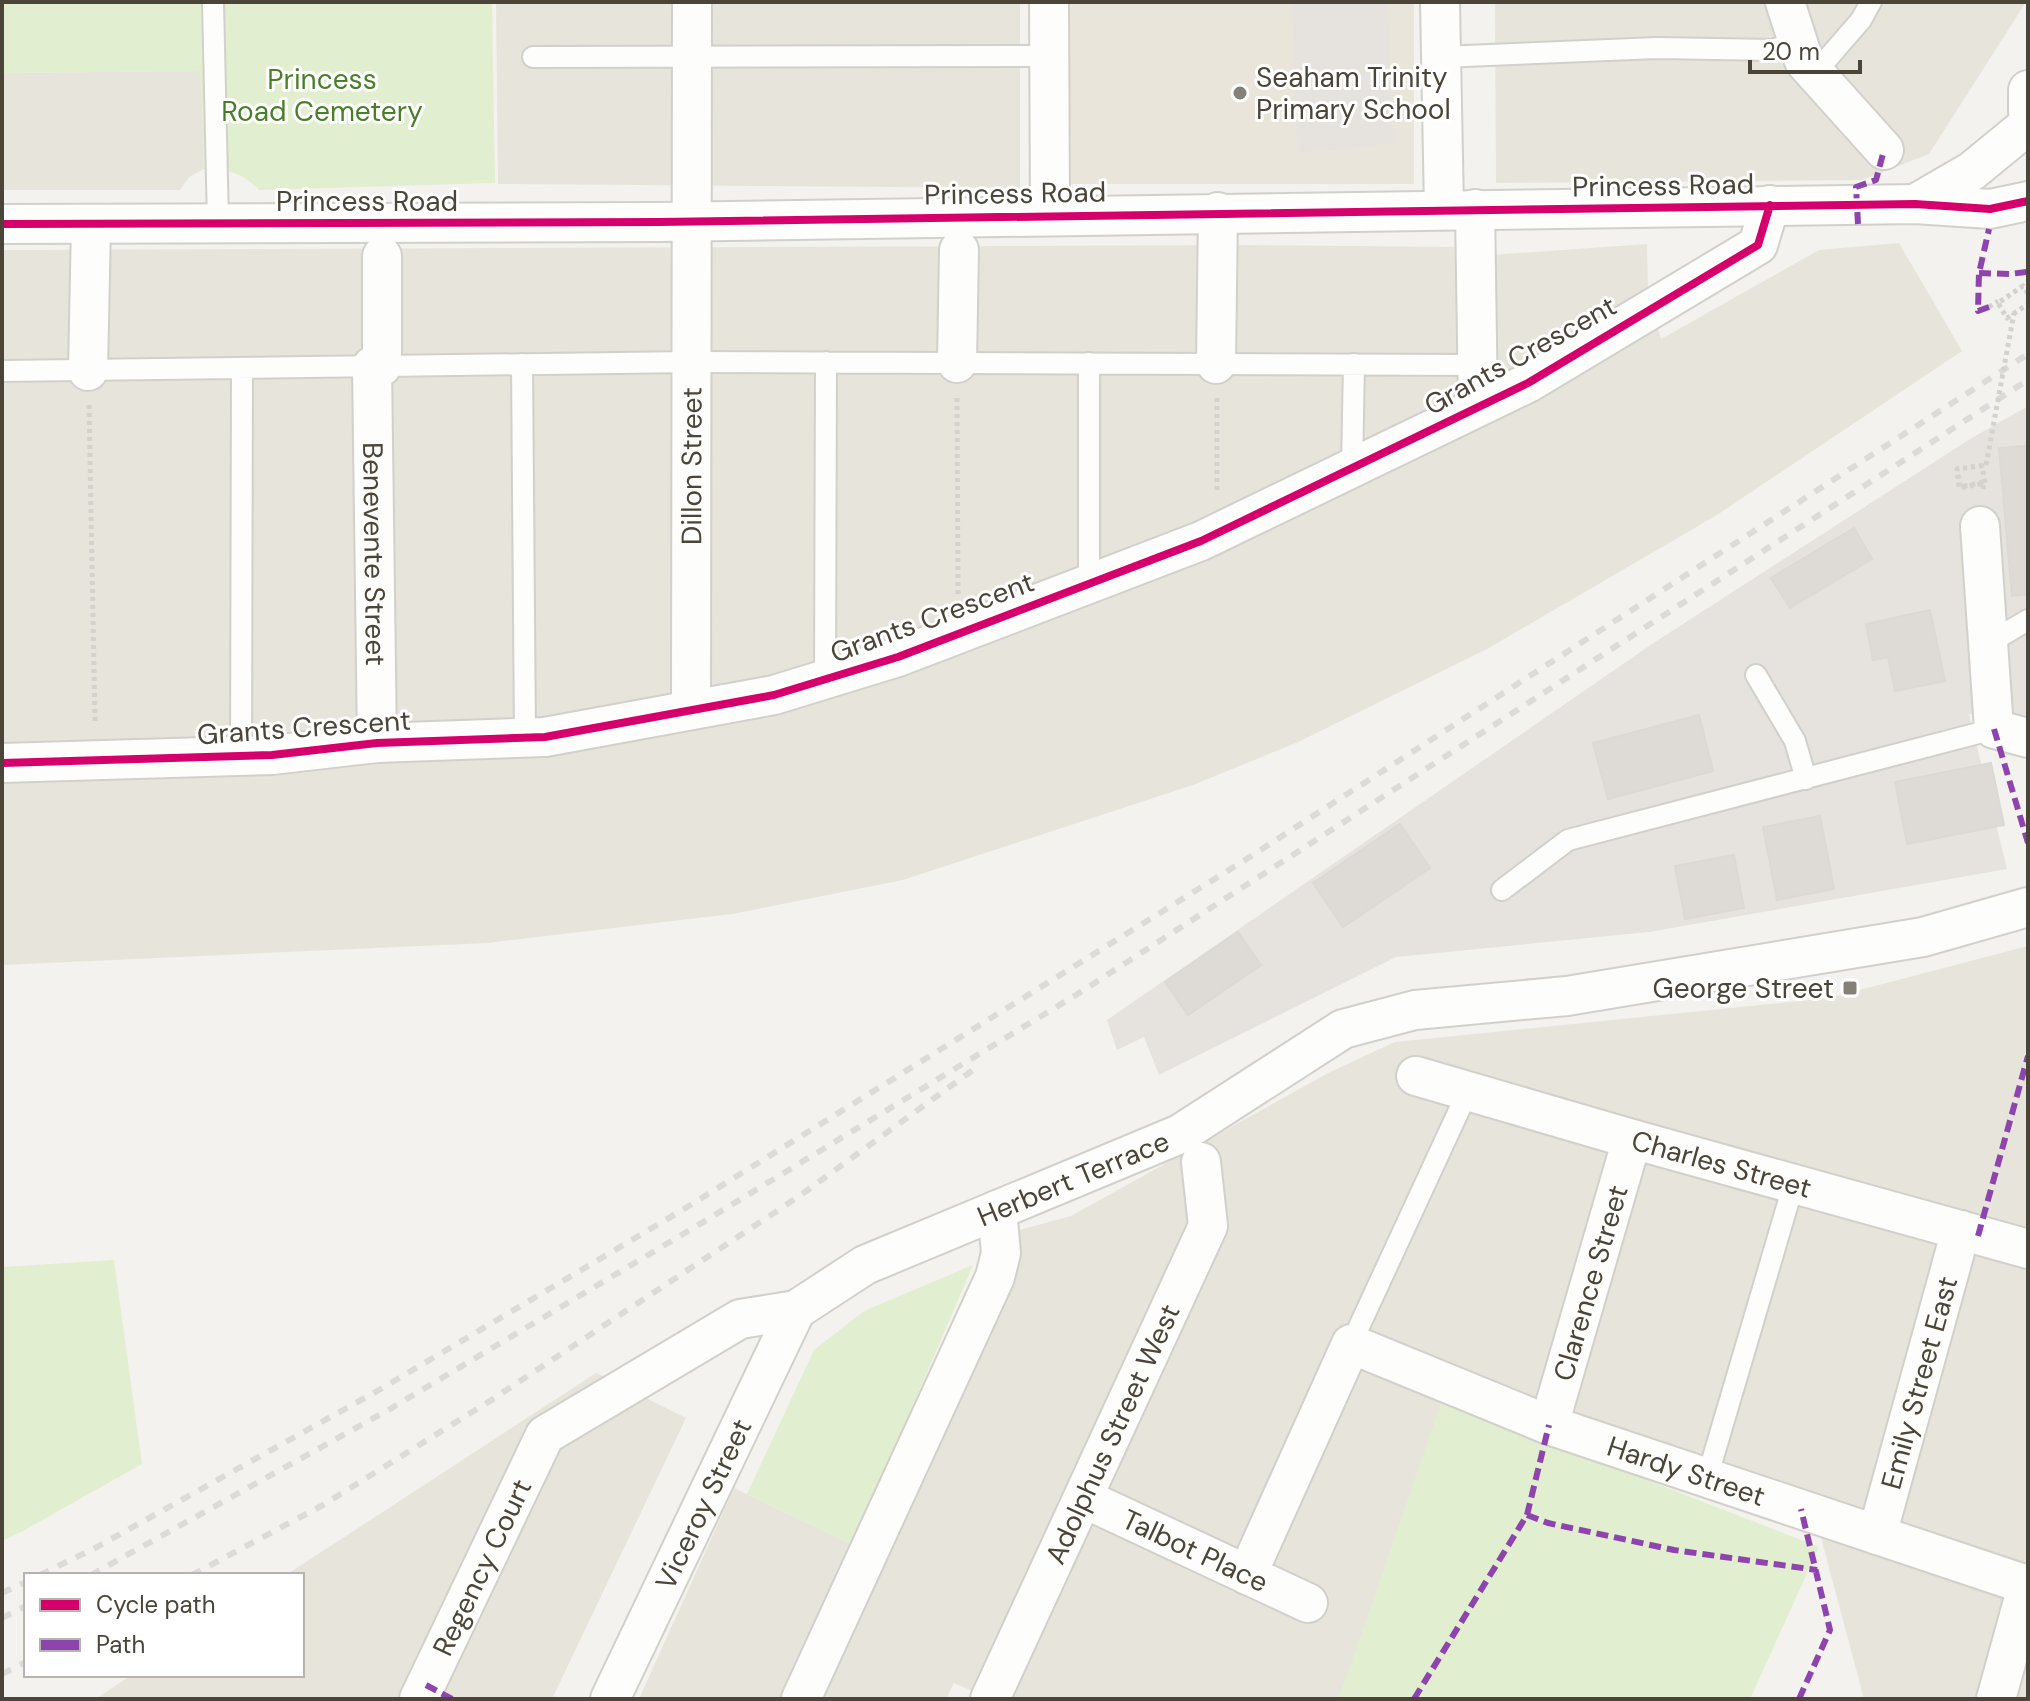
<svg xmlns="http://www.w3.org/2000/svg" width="2030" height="1701" viewBox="0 0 2030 1701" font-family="'DM Sans',sans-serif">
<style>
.residential{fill:#e7e4dc}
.industrial{fill:#e6e2de}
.education{fill:#eae5da}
.green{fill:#e1eecf}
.parking{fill:#e6e3df}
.building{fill:#dedbd6;stroke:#dcd9d4;stroke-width:2}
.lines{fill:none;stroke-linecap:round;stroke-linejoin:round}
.lane-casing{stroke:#d2d0cb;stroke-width:24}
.street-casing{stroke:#d2d0cb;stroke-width:42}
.path{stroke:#d3d2cc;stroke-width:5;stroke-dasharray:4 4;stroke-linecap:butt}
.lane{stroke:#fdfdfc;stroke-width:20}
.street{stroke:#fdfdfc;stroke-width:38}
.rail{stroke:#dbdbda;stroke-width:6;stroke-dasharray:10 10;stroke-linecap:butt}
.path-bridge{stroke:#d3d2cc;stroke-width:5;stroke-dasharray:4 4;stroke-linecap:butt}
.quiet{stroke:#8e44ad;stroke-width:6;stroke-dasharray:12 6;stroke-linecap:butt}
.cycleway-casing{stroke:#fff;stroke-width:13}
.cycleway{stroke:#d6006c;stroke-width:8}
.poi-dot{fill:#868178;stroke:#fff;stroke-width:3}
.labels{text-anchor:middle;stroke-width:6;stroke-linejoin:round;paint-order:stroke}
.poi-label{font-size:28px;fill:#4b4439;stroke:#fff;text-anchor:start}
.park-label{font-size:28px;fill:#4a7f2a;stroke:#fff}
.street-label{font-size:28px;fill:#4b4439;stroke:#fff}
</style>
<rect width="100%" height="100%" fill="#f4f2ee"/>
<path class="residential" d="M496 2H1020V188L498 184Z
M1495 2H2026L1929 154 1862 180 1496 183Z
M201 71 204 169 189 177 180 190H2V73Z
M1899 243 1962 351 1717 515 1487 649 1296 743 1193 785 903 880 732 914 487 943 2 965V250L1242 245 1455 247 1491 255 1647 244 1648 292 1661 339 1819 250Z
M2028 946V1699H1864L1820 1534 1445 1395 1339 1699H991L954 1683 946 1699H639L734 1488 853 1545 1012 1232 1071 1216 1330 1072 1395 1042 1829 998Z
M596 1373 686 1418 552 1699H95L132 1675H302V1575H286Z"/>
<path class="industrial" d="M2028 406V715L1969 714 2007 869 1649 932 1396 957 1159 1075 1144 1037 1117 1050 1107 1020 1652 644 1970 439Z"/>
<path class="education" d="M1066 2H1414V184H1068Z"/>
<path class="green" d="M2 2H492L495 183 259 190C242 172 228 170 204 169L200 71 2 73Z
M114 1260 142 1464 21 1532 2 1541V1267Z
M973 1265 853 1545 747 1494 814 1350 864 1311Z
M1442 1400 1819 1547 1750 1699H1339Z"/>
<path class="parking" d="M1292 2H1388L1393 143 1297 153Z"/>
<path class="building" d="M2027 446 2028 594 2012 596 1999 448Z
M1854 528 1872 559 1790 608 1771 578Z
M1930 610 1945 681 1895 691 1888 657 1873 660 1866 624Z
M1699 715 1713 771 1608 799 1593 743Z
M1991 763 2004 825 1907 844 1895 782Z
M1820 816 1834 889 1777 900 1763 827Z
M1400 824 1430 868 1343 927 1313 883Z
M1734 855 1744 908 1685 919 1675 866Z
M1238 932 1261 965 1188 1015 1165 982Z"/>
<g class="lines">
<g class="lane-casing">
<path id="lane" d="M213 2 218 224
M533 57 1049 56
M1441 57 1657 48 1772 50 1798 42
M1815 73 1861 20 1871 2
M522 364 525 738
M2 371 690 362 1476 365
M1352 467 1354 364
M1089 584V363
M1987 644 2028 620
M1756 675 1795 741 1806 779
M825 680 826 362
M241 755 242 368
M1502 890 1568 840 1994 729
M1351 1344 1468 1091
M1707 1478 1794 1183"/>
</g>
<g class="street-casing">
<g id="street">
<path d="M1049 2 1050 215"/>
<path d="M1440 2 1444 209"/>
<path d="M1785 2 1804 61 1884 150"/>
<path d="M2028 90V111"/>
<path d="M1915 204 1972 171 2028 125"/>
<path d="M1475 209 1478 406"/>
<path d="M2 224 659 222 1915 204 1990 209 2028 201"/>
<path d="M957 363 959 250"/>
<path d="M1216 364 1218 212"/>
<path id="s1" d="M372 366 377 743"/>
<path d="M382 366V256"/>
<path d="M88 371 91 224"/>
<path d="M1980 526 1994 729 2028 738"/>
<path id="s2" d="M691 710 692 2"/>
<path d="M2 763 272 755 377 743 545 737 774 695 898 657 1201 541 1528 383 1758 245 1770 205"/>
<path id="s3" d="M1416 1076 1632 1139 2028 1249"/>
<path id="s4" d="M1549 1425 1632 1139"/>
<path id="s5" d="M1083 1498 1308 1603"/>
<path id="s6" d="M1877 1535 1961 1230"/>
<path id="s7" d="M1247 1575 1351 1344 1549 1425 2027 1585"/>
<path id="s8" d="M419 1699 545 1435 740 1319 796 1310 865 1265 1180 1134 1343 1029 1415 1010 1567 996 1923 937 2028 907"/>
<path id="s9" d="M610 1699 796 1310"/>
<path d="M801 1699 995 1277 1001 1253 997 1210"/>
<path id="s10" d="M990 1699 1208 1226 1201 1162"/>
<path d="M1996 1699 2028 1583"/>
</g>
</g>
<path class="path" d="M2028 293 2023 286 1998 303 2007 318 2028 304
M1989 307 1998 301
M957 398 958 596
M1217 398V492
M89 405 95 722
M1983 489 1984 482 1960 487 1957 469 1982 466 1985 483 1959 488 1957 469 1986 465"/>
<use href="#lane" class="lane"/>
<use href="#street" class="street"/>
<path class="rail" d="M40 1575 97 1547 379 1390 684 1209 1245 860 2028 354
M91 1575 390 1409 695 1227 1076 995 2028 380
M192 1575 323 1505 493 1399 798 1197 977 1067
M2 1593 26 1582
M2 1618 26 1606
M2 1674 26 1662"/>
<path class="path-bridge" d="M1986 465 2014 313"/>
<path class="quiet" d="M1858 224 1856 187 1876 180 1884 150
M1979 273 2010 274 2026 272 2028 274
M1989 307 1978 311 1979 273 1989 229
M1994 729 2028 843
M1978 1236 2028 1056
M1527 1515 1548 1523 1674 1550 1817 1570
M426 1685 452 1699
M1414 1699 1527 1515 1549 1425
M1799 1699 1830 1630 1801 1509"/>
<g class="cycleway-casing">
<path id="cycleway" d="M2 224 659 222 1915 204 1990 209 2028 201
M2 763 272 755 377 743 545 737 774 695 898 657 1201 541 1528 383 1758 245 1770 205"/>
</g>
<use href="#cycleway" class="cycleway"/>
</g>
<g class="poi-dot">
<circle cx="1240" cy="93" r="8"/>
<rect x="1842" y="980" width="16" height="16" rx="4"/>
</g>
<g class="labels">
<g class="poi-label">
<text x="1256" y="87">Seaham Trinity<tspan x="1256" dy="32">Primary School</tspan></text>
<text x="1834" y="998" text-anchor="end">George Street</text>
</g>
<g class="park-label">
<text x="322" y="89">Princess<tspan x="322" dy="32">Road Cemetery</tspan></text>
</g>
<g class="street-label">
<text transform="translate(1663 185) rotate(-1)" y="10">Princess Road</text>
<text transform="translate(1015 193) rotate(-1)" y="10">Princess Road</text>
<text x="367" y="211">Princess Road</text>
<text transform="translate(1520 355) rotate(-29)" y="10">Grants Crescent</text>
<text dy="10" stroke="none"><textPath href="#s2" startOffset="244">Dillon Street</textPath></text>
<text dy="10" stroke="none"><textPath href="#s1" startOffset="188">Benevente Street</textPath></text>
<text transform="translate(932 617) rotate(-20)" y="10">Grants Crescent</text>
<text transform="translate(304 727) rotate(-4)" y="10">Grants Crescent</text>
<text dy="10" stroke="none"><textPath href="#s3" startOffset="318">Charles Street</textPath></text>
<text dy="10" stroke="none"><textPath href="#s8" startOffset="884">Herbert Terrace</textPath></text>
<text dy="10" stroke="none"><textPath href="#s4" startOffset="148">Clarence Street</textPath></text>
<text dy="10" stroke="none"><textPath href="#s6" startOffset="158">Emily Street East</textPath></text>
<text dy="10" stroke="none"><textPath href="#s10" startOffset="292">Adolphus Street West</textPath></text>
<text dy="10" stroke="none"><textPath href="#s7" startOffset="612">Hardy Street</textPath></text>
<text dy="10" stroke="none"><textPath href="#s9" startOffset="216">Viceroy Street</textPath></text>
<text dy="10" stroke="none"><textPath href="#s5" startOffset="124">Talbot Place</textPath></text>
<text dy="10" stroke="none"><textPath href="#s8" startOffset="146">Regency Court</textPath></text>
</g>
</g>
<rect width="2030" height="1701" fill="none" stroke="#4b4439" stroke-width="8"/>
<rect x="24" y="1573" width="280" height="104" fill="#ffffff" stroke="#b7b4b0" stroke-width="2"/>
<rect x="40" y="1599" width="40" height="12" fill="#d6006c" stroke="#b7b4b0" stroke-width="2"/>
<text x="96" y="1613" font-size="24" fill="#4b4439">Cycle path</text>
<rect x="40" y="1639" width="40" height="12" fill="#8e44ad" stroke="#b7b4b0" stroke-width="2"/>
<text x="96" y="1653" font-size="24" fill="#4b4439">Path</text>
<path d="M1750 60v12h110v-12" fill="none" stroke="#4b4439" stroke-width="4"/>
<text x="1762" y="60" font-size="24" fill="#4b4439" stroke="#ffffff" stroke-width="6" paint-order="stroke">20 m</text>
</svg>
